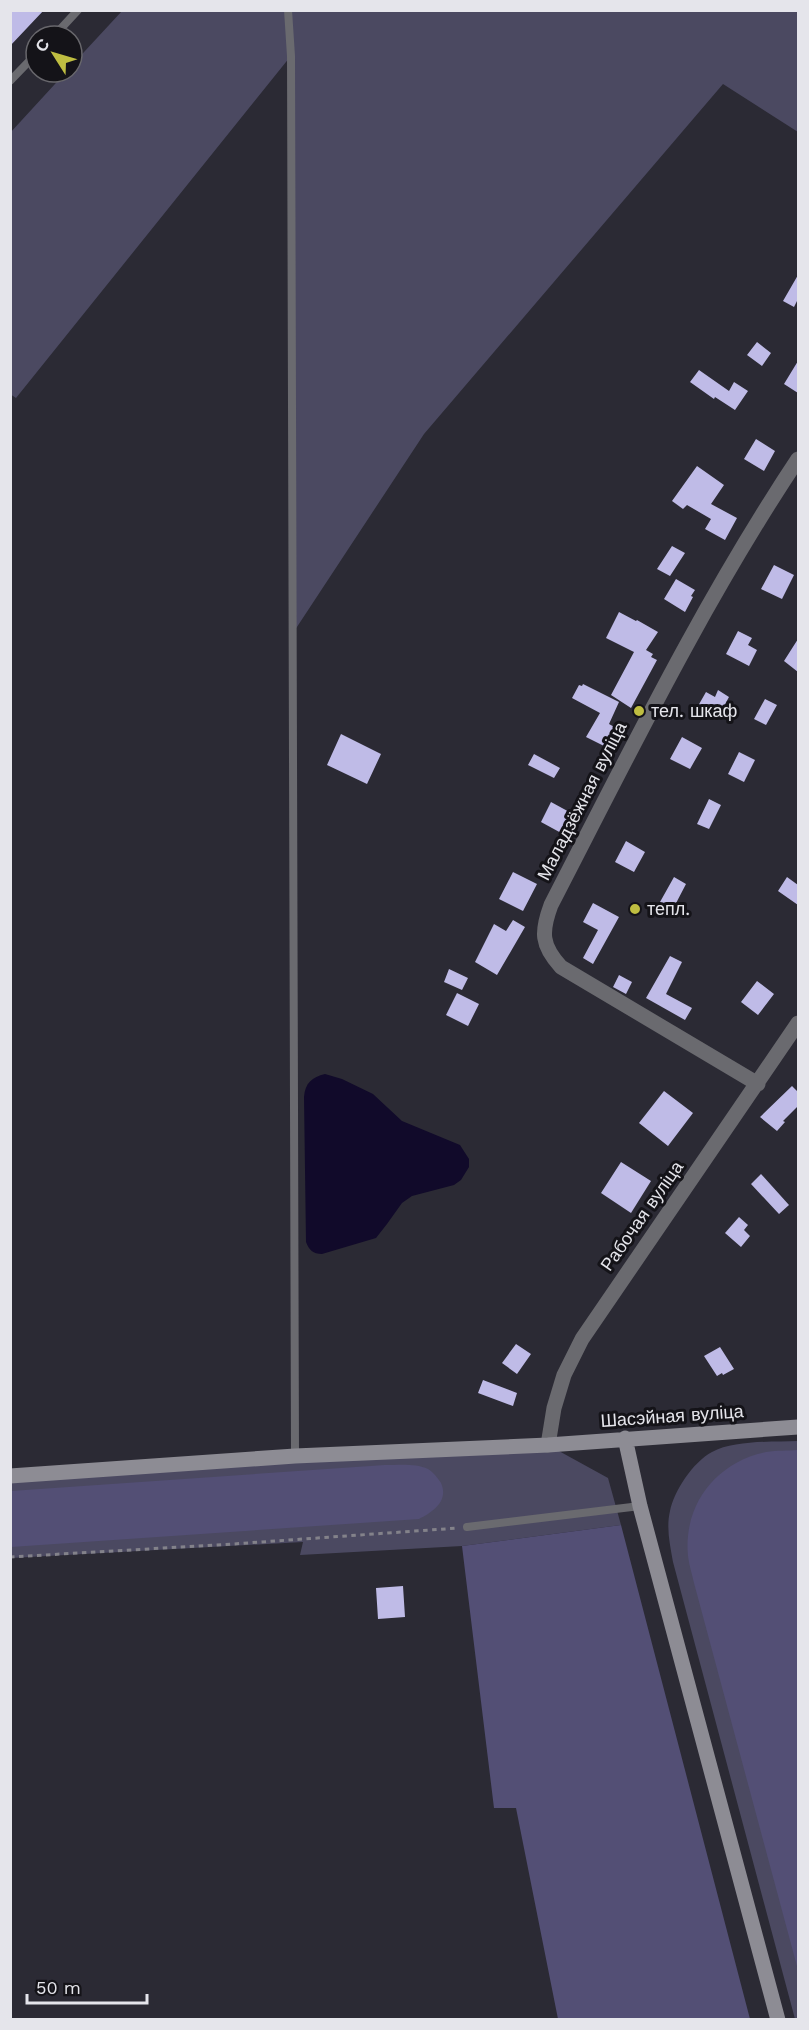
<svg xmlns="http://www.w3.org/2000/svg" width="809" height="2030" viewBox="0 0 809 2030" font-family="'Work Sans',sans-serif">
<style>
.green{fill:#4b4961}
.forest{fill:#534f75}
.water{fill:#110a2a}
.building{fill:#bfbbe7}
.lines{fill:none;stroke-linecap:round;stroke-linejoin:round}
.path{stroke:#83828a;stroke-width:3;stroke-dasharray:4.5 4.5;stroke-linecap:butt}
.lane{stroke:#6a6a6f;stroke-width:8}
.street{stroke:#6a6a6f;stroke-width:15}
.secondary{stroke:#8d8c94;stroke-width:15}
.poi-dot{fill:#bfbe41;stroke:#141318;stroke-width:2}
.labels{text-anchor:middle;stroke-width:6;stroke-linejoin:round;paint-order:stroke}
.poi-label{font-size:18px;fill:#e5e5eb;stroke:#141318;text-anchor:start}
.street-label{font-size:18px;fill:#e5e5eb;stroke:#141318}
</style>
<rect width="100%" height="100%" fill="#2b2a34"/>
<path class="green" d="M122 11H798V132L723 84 424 434 293 633 290 57 16 398 10 394V133L66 72H72V65Z
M798 1441V2019H795L673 1562C670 1545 666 1528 670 1511 674 1491 693 1462 712 1452 734 1440 773 1442 798 1441Z
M548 1445 608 1478 621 1525 462 1546 300 1555 303 1542 11 1558V1476Z"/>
<path class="forest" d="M798 1450V1970L694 1583C692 1574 689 1565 688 1556 683 1505 716 1462 766 1452 777 1450 788 1451 798 1450Z
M385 1465C398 1465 416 1463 428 1469 433 1472 438 1478 441 1483 449 1501 433 1512 419 1519L11 1547V1491Z
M621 1525 750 2019H558L516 1808H494L462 1546Z"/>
<path class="water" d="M325 1074 342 1079 373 1094 402 1121 460 1145 469 1159V1167L461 1180 454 1185 412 1196 402 1203 387 1224 376 1238 322 1254C313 1254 309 1250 306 1242L304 1097C305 1083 312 1077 325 1074Z"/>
<path class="building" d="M10 10H44L10 46Z
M798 275V299L794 307 783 301Z
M757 342 771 353 762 366 747 355Z
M798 361V393L784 384Z
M699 370 729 391 734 382 748 391 735 410 715 397 714 399 690 382Z
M756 439 775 451 764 471 744 459Z
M697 466 724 485 711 504 737 518 725 540 705 529 711 519 687 505 683 509 672 501Z
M672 546 685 553 670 576 657 569Z
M774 565 794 575 782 599 761 589Z
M676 579 695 590 691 596 693 597 685 612 664 599Z
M619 612 636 621 637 620 658 632 646 650 653 654 651 657 657 660 631 708 611 695 634 652 606 638Z
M738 631 752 638 748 645 757 650 749 666 726 654Z
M798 639V672L784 661Z
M583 684 619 702 609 724 618 729 608 748 586 737 600 713 572 698 579 685 582 686Z
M718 690 729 697 718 717 698 706 706 692 715 697Z
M765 699 777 705 766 725 754 719Z
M341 734 381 754 367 784 327 765Z
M682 737 702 748 690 769 670 759Z
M739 752 755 760 744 782 728 774Z
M534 754 560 768 554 778 528 765Z
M709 799 721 805 709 829 697 824Z
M551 802 573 814 563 834 541 822Z
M626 841 645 852 634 872 615 862Z
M513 872 537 884 523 911 499 899Z
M674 877 686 884 673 909 660 902Z
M787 877 798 885V905L778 891Z
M593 903 619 917 593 964 583 958 598 930 583 922Z
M513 920 525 927 497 975 475 962 494 924 506 931Z
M670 956 682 962 666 994 692 1008 685 1020 646 998Z
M449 969 468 978 462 990 444 982Z
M619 975 632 982 626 994 613 987Z
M757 981 774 994 758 1015 741 1002Z
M457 993 479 1004 468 1026 446 1015Z
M792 1086 798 1092V1106L783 1121 785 1122 777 1131 760 1117Z
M664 1091 693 1113 668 1146 639 1123Z
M621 1162 651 1181 631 1213 601 1193Z
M761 1174 789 1205 779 1214 751 1184Z
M739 1217 748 1225 744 1230 750 1236 741 1247 725 1233Z
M516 1344 531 1354 517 1374 502 1363Z
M720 1347 734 1369 723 1375 722 1373 717 1376 704 1356Z
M483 1380 517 1393 513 1406 478 1393Z
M403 1586 405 1617 378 1619 376 1588Z"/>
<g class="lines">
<path class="path" d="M10 1557 233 1544 458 1528"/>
<path class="lane" d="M288 10 291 56 295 1456
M54 36 78 10
M10 81 36 54
M467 1527 640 1506"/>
<path class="street" d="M758 1084 561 967C541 945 541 932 551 905 629 754 704 600 798 459
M548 1445 554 1408 564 1375 582 1339 798 1023"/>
<path class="secondary" d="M625 1438 640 1506 778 2020
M10 1476 295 1456 548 1445 798 1427"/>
</g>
<g class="poi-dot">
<circle cx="639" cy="711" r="6"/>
<circle cx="635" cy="909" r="6"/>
</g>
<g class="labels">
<g class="poi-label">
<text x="651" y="717">тел. шкаф</text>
<text x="647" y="915">тепл.</text>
</g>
<g class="street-label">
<text transform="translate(582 801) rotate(-63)" y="6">Маладзёжная вуліца</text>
<text transform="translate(642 1216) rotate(-55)" y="6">Рабочая вуліца</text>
<text transform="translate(672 1416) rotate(-4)" y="6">Шасэйная вуліца</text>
</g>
</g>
<rect width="809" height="2030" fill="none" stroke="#e5e5eb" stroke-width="24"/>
<g transform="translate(54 54) rotate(307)"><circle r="28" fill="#141318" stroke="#68676c" stroke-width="1.5"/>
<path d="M0-4.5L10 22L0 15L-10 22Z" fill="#bfbe41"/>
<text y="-9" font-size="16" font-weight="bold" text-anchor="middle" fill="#e5e5eb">С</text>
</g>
<path d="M27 1994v9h120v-9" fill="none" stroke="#e5e5eb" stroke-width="3"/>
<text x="36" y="1994" font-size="18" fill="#e5e5eb" stroke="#141318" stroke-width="4.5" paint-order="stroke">50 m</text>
</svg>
